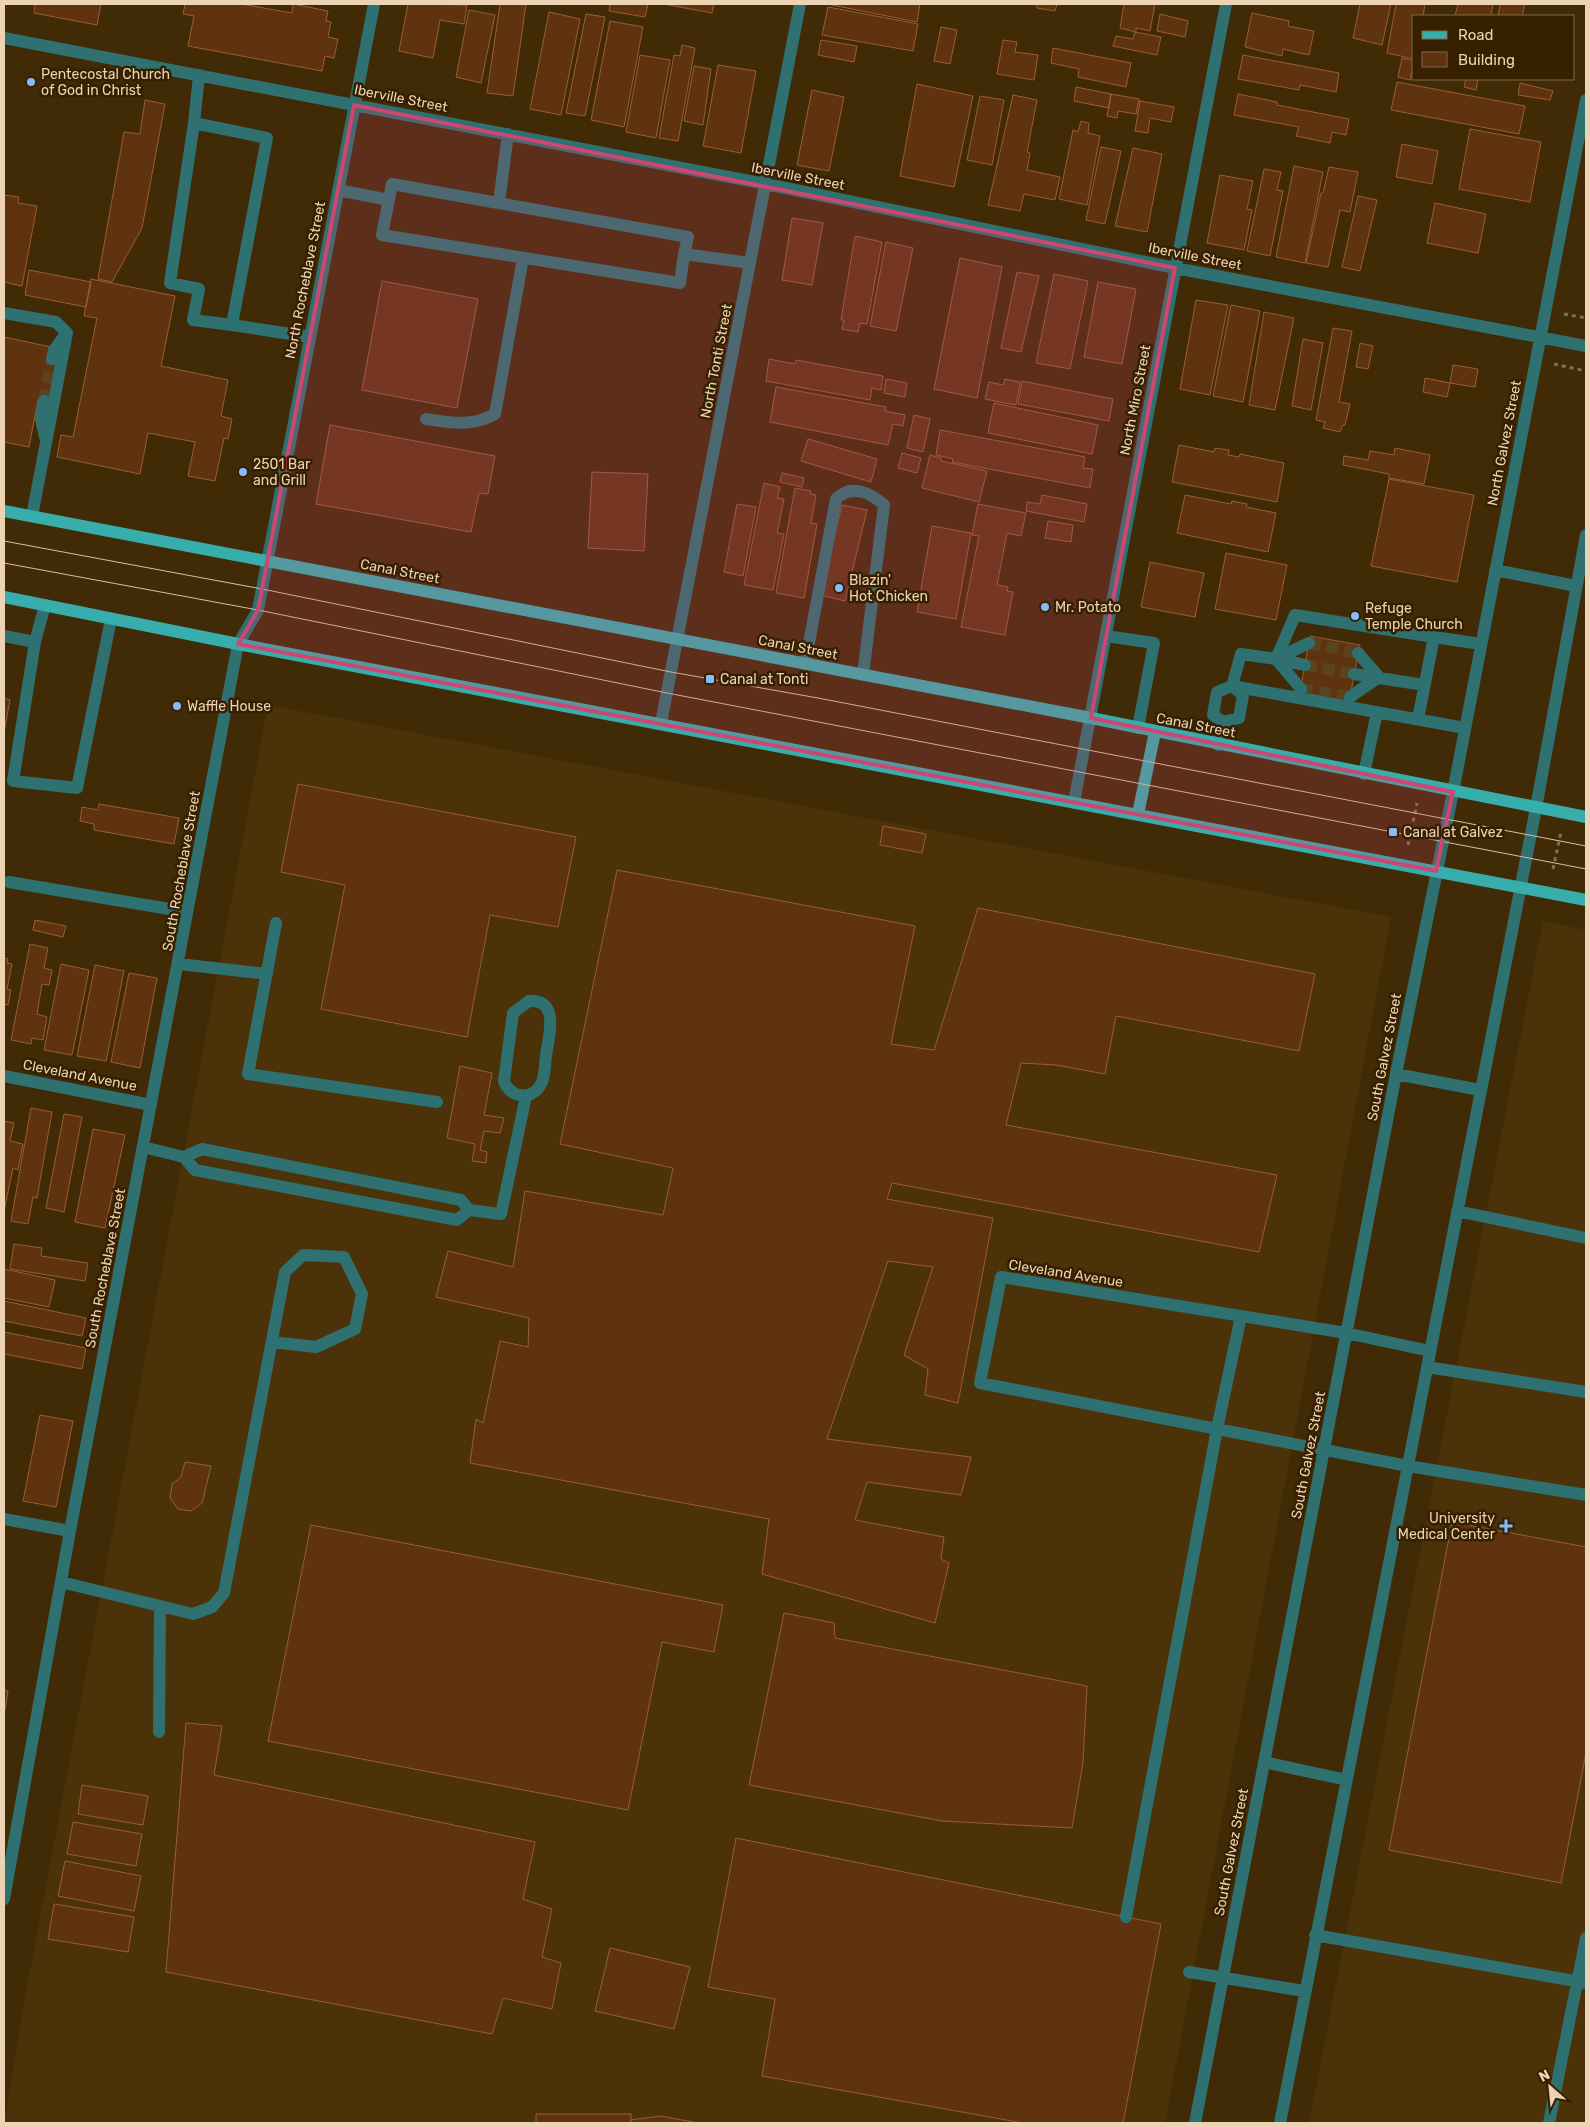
<svg xmlns="http://www.w3.org/2000/svg" width="1590" height="2127" viewBox="0 0 1590 2127" font-family="Rubik,sans-serif">
<style>
.built{fill:#4b3208}
.building{fill:#5f3210;stroke:#9a5e32}
.lines{fill:none;stroke-linecap:round;stroke-linejoin:round}
.minor-tunnel{stroke:#5a4320;stroke-width:12;stroke-dasharray:12 6;stroke-linecap:butt}
.path{stroke:#88704e;stroke-width:3;stroke-dasharray:4 4;stroke-linecap:butt}
.minor{stroke:#2e7170;stroke-width:12}
.major{stroke:#37adac;stroke-width:12}
.tram{stroke:#d8c0a1;stroke-width:1}
.marked{fill:#cc4771;fill-opacity:0.2;stroke:#cc4771;stroke-width:4;stroke-linejoin:round}
.poi-dot{fill:#87bbfb;stroke:#362000;stroke-width:2}
.labels{text-anchor:middle;stroke-width:5;stroke-linejoin:round;paint-order:stroke}
.poi-label{font-size:14px;fill:#ebd3b4;stroke:#362000;text-anchor:start}
.street-label{font-size:14px;fill:#ebd3b4;stroke:#362000}
</style>
<rect width="100%" height="100%" fill="#412a06"/>
<path class="built" d="M268 705 1391 917 1165 2123H4L26 1992Z
M1543 921 1586 930V2123H1309Z"/>
<path class="building" d="M35 4H101L97 25 34 13Z
M185 4H241L292 13 293 4 328 11 326 21 331 22 328 37 338 39 334 58 325 56 322 71 188 46 194 16 183 14Z
M408 4 467 5 464 24 440 20 433 58 399 51Z
M500 4H526L513 96 487 93Z
M610 4H648L645 17 609 11Z
M664 4H714L712 13Z
M827 4H920L917 22Z
M1037 4H1057L1055 11 1037 8Z
M1124 4H1155L1150 31 1136 28V32L1120 28Z
M1360 4H1391L1382 45 1353 38Z
M1396 4H1425L1423 16H1414V59L1387 53Z
M1458 4H1493L1491 16H1455Z
M1500 4H1525L1522 16H1498Z
M828 7 918 24 913 51 822 35Z
M469 10 495 15 481 83 456 77Z
M549 12 580 19 561 115 530 109Z
M1252 13 1289 21 1288 26 1314 31 1309 55 1283 49 1282 56 1245 47Z
M586 14 605 17 585 116 566 113Z
M1160 14 1188 21 1185 37 1157 31Z
M610 21 643 27 624 127 591 120Z
M941 27 957 30 950 64 934 61Z
M1135 32 1161 37 1157 55 1113 46 1116 36 1133 39Z
M821 40 857 46 854 62 818 55Z
M1003 40 1017 42 1015 52 1038 55 1034 80 997 74Z
M682 45 695 48 678 141 659 138 674 55 680 56Z
M1053 48 1131 63 1126 87 1078 77 1079 69 1051 63Z
M640 55 670 60 656 138 626 132Z
M1243 55 1339 73 1336 92 1300 85 1299 90 1238 79Z
M1402 58 1414 61 1410 80 1398 77Z
M718 65 756 71 741 153 703 146Z
M694 66 711 69 703 125 684 121Z
M1466 79H1478L1476 90 1464 87Z
M1397 82 1525 106 1519 134 1391 110Z
M1520 83 1553 91 1550 100 1518 95Z
M917 84 973 96 954 187 900 176Z
M1076 87 1111 94 1109 108 1074 101Z
M812 90 844 97 829 171 797 165Z
M1111 94 1139 99 1136 114 1118 111 1117 118 1107 116Z
M1238 94 1277 102V105L1349 119 1346 135 1332 132 1330 143 1296 136 1299 127 1234 115Z
M1013 95 1037 100 1027 152 1030 153 1027 170 1060 177 1055 200 1024 194 1020 211 988 205Z
M980 96 1004 100 992 165 967 160Z
M145 100 165 104 142 228 112 282 98 279 124 132 140 134Z
M1140 101 1174 107 1171 122 1150 118 1148 133 1135 131Z
M1081 121 1089 123 1088 133 1100 136 1087 205 1059 199 1073 130 1078 132Z
M1470 129 1541 142 1530 202 1459 189Z
M1402 144 1438 151 1432 184 1396 177Z
M1101 147 1121 151 1105 224 1086 220Z
M1133 148 1162 154 1147 232 1115 226Z
M1294 166 1323 172 1305 263 1276 257Z
M1329 167 1358 172 1350 212 1340 210 1328 267 1306 263 1321 193H1323Z
M1264 169 1281 172 1277 190 1283 191 1270 256 1247 251Z
M1220 175 1253 181 1247 209 1252 210 1244 250 1207 243Z
M4 195 19 197 18 203 37 206 22 286 4 282Z
M1358 196 1377 200 1360 271 1342 267Z
M1435 203 1486 214 1478 253 1427 243Z
M792 218 823 223 812 285 782 280Z
M855 236 882 242 867 324 860 323 858 332 842 329 844 320H841Z
M886 242 913 248 896 331 870 326Z
M960 258 1002 267 977 398 934 389Z
M29 270 91 282 86 307 25 295Z
M1017 272 1039 276 1021 352 1001 348Z
M1054 274 1088 281 1070 369 1036 363Z
M91 279 175 296 161 366 228 380 221 416 232 419 228 439 224 438 215 481 188 476 195 442 148 433 140 474 57 457 61 435 73 437 97 318 84 316Z
M382 281 478 299 457 408 362 390Z
M1098 282 1136 289 1122 364 1084 357Z
M1196 300 1228 305 1210 395 1180 389Z
M1231 305 1260 311 1243 402 1213 396Z
M1264 312 1294 318 1275 410 1249 405Z
M1333 328 1352 331 1339 402 1350 404 1345 425H1343L1340 432 1323 428 1325 422 1316 420Z
M4 337 51 347 58 360 49 402 38 400 29 447 4 442Z
M1303 339 1323 343 1311 410 1292 406Z
M1360 343 1373 346 1368 369 1356 367Z
M769 359 795 364 796 360 883 376 881 390 872 388 870 400 766 381Z
M1453 365 1478 369 1475 387 1450 383Z
M1425 378 1450 383 1447 397 1423 392Z
M886 379 907 383 905 397 884 393Z
M1005 379 1020 382 1016 405 985 399 989 382 1003 385Z
M1022 381 1113 399 1109 421 1018 404Z
M776 387 886 407 885 411 905 415 903 426 893 424 888 445 770 422Z
M994 403 1098 425 1092 454 988 433Z
M914 415 930 419 923 452 907 448Z
M330 425 495 456 488 494 479 493 471 532 316 504Z
M940 430 1085 457 1083 468 1093 469 1090 488 952 462 953 459 936 455Z
M808 439 877 459 871 482 801 461Z
M1179 445 1214 452 1215 448 1229 450 1228 455 1239 457 1240 454 1284 463 1277 502 1172 482Z
M1395 448 1430 455 1424 484 1389 478V474L1343 465 1344 456 1368 460 1370 451 1394 455Z
M902 453 921 458 917 473 898 468Z
M930 455 941 458V461L987 471 979 502 922 488Z
M592 472 648 474 644 551 588 548Z
M782 473 804 478 802 487 780 482Z
M1389 479 1474 495 1457 582 1371 566Z
M764 483 780 487 777 498 784 499 777 533 784 534 773 590 744 585Z
M795 488 811 491 810 494 816 495 811 523 817 524 804 598 776 593Z
M1042 495 1087 504 1084 522 1026 511 1027 502 1040 504Z
M1185 495 1231 504 1232 501 1247 504 1246 507 1276 513 1268 552 1177 533Z
M737 504 756 507 743 576 724 572Z
M978 504 1026 513 1021 536 1007 533 997 585 1008 587 1007 591 1013 592 1005 635 961 627 979 536 972 535Z
M842 505 867 510 845 601 820 595Z
M1048 521 1073 525 1071 542 1045 538Z
M932 526 971 533 956 619 917 612Z
M1226 553 1287 565 1276 620 1215 609Z
M1150 562 1204 573 1195 617 1141 607Z
M1310 636 1360 645 1349 702 1300 692Z
M4 698 10 700 4 732Z
M298 784 576 837 558 927 490 915 467 1037 321 1009 345 885 281 872Z
M99 804 179 818 174 844 94 830V824L80 821 82 807 98 810Z
M883 826 926 834 922 853 880 845Z
M617 870 915 926 891 1044 934 1050 978 908 1315 974 1299 1051 1116 1016 1105 1074 1056 1065 1021 1063 1006 1125 1277 1175 1259 1252 892 1183 887 1199 993 1218 958 1403 925 1395 928 1369 904 1355 933 1267 888 1261 827 1439 971 1457 961 1495 867 1482 855 1520 944 1537 941 1559 949 1563 935 1623 762 1574 769 1519 470 1463 476 1419 483 1423 500 1341 528 1347 529 1318 436 1297 448 1251 513 1267 525 1191 663 1215 673 1168 560 1144Z
M35 920 66 926 63 937 33 930Z
M30 944 48 948 44 968 52 970 49 985 42 984 37 1014 47 1017 43 1040 32 1038 31 1044 11 1040Z
M4 958 8 959 7 963 12 964 7 989 11 990 8 1005 5 1004 4 1008Z
M61 964 89 970 72 1055 44 1050Z
M95 965 124 971 106 1061 77 1056Z
M129 973 157 978 140 1068 111 1062Z
M460 1066 492 1073 484 1115 504 1118 500 1133 484 1131 480 1150 487 1152 486 1163 472 1161 475 1144 447 1138Z
M31 1108 52 1112 37 1198 33 1197 28 1224 11 1221Z
M64 1114 82 1117 64 1212 46 1208Z
M4 1121 14 1123 10 1141 23 1144 18 1170 13 1168 4 1211Z
M93 1129 125 1135 105 1228 75 1222Z
M14 1244 42 1248 41 1256 88 1263 85 1281 10 1269Z
M4 1269 55 1280 49 1307 4 1298Z
M4 1301 86 1318 82 1336 4 1321Z
M4 1332 86 1348 82 1369 4 1354Z
M40 1415 73 1421 56 1507 23 1501Z
M185 1462 211 1466 202 1503 191 1511 178 1509 170 1498 172 1484 181 1477Z
M1452 1522 1586 1547V1753L1561 1883 1389 1850Z
M311 1525 723 1605 714 1652 662 1642 628 1810 268 1741Z
M784 1613 834 1623 835 1638 1087 1686 1083 1762 1072 1828 942 1821 749 1785Z
M4 1690 8 1691 5 1710H4Z
M186 1723 222 1726 214 1775 535 1842 523 1899 552 1909 542 1957 561 1963 552 2009 503 1998 492 2034 166 1972Z
M82 1785 148 1796 143 1825 78 1814Z
M73 1822 142 1834 136 1866 67 1854Z
M736 1838 1161 1924 1123 2123H1023L762 2076 775 1999 708 1987Z
M65 1861 141 1876 134 1911 58 1896Z
M54 1904 134 1917 128 1952 48 1939Z
M610 1948 690 1967 674 2029 595 2011Z
M536 2114H631V2123H536Z
M661 2116 698 2123H631V2120Z"/>
<g class="lines">
<path class="minor-tunnel" d="M44 401 52 359
M1309 643 1358 653
M1305 665 1354 674
M1301 689 1350 697"/>
<path class="path" d="M1564 314 1586 318
M1554 364 1586 371
M1408 845 1417 803
M1553 869 1561 832"/>
<path class="minor" d="M4 38 766 184 1175 268 1586 346
M199 75 194 123 267 138 232 325 310 337
M194 123 170 283 199 289 193 320 232 325
M338 190 389 200
M499 202 508 134
M684 254 680 283 382 235 392 184 688 237 684 254 750 263
M4 313 56 322 67 333
M52 359 54 350 65 335
M44 401 41 419 45 437
M426 419C451 423 472 427 495 414L523 258
M32 516 67 333
M1495 570 1576 586
M4 636 35 642 45 605
M1106 636 1154 643 1138 728
M1434 637 1481 644
M35 642 13 781 77 788 111 619
M1276 659 1301 689
M1276 659 1309 643
M1276 659 1305 665
M805 664 836 499C851 484 870 492 884 505L863 675
M1354 674 1424 685
M1232 686 1243 695 1239 718 1223 722 1213 715 1217 692 1232 686 1465 728
M1232 686 1241 654 1276 659 1295 615 1434 637 1418 719
M1350 697 1379 677 1358 653
M661 723 800 4
M1218 745 1223 722
M1364 774 1377 712
M1074 802 1226 4
M9 882 187 912
M276 923 248 1074 437 1102
M179 964 267 974
M529 1001C560 999 549 1036 546 1055 545 1063 545 1075 542 1082 534 1101 510 1099 504 1081L513 1013Z
M1396 1074 1480 1090
M4 1076 151 1105
M143 1147 184 1157 195 1170 457 1220 469 1210 461 1200 202 1149 184 1157
M469 1210 501 1214 526 1096
M1457 1211 1586 1238
M1430 1351 1346 1333 1001 1277 980 1383 1408 1466 1586 1495
M1427 1367 1586 1392
M4 1519 70 1531
M61 1582 193 1614 212 1607 224 1593 285 1272 303 1255 344 1257 362 1294 355 1329 316 1347 272 1342
M159 1732 160 1606
M1264 1762 1347 1780
M4 1899 70 1531 238 644 258 610 374 4
M1126 1917 1217 1429 1241 1316
M1315 1935 1586 1983
M1189 1972 1304 1991
M1195 2123 1396 1074 1453 792 1586 100
M1280 2123 1536 808 1586 535
M1549 2123 1586 1938"/>
<path class="major" d="M4 511 1091 718 1586 817
M4 597 238 644 1586 900
M1138 814 1155 732"/>
<path class="tram" d="M4 541 262 589 671 672 818 698 1586 846
M4 563 258 610 667 693 1586 869"/>
</g>
<path class="marked" d="M354 105 1175 268 1091 718 1453 792 1436 871 238 644 258 610Z"/>
<g class="poi-dot">
<circle cx="31" cy="82" r="5"/>
<circle cx="243" cy="472" r="5"/>
<circle cx="839" cy="588" r="5"/>
<circle cx="1045" cy="607" r="5"/>
<circle cx="1355" cy="616" r="5"/>
<rect x="705" y="674" width="10" height="10" rx="2.5"/>
<circle cx="177" cy="706" r="5"/>
<rect x="1388" y="827" width="10" height="10" rx="2.5"/>
<path d="M1503.5 1518.5h5v5h5v5h-5v5h-5v-5h-5v-5h5z"/>
</g>
<g class="labels">
<g class="poi-label">
<text x="41" y="79">Pentecostal Church<tspan x="41" dy="16">of God in Christ</tspan></text>
<text x="253" y="469">2501 Bar<tspan x="253" dy="16">and Grill</tspan></text>
<text x="849" y="585">Blazin'<tspan x="849" dy="16">Hot Chicken</tspan></text>
<text x="1055" y="612">Mr. Potato</text>
<text x="1365" y="613">Refuge<tspan x="1365" dy="16">Temple Church</tspan></text>
<text x="720" y="684">Canal at Tonti</text>
<text x="187" y="711">Waffle House</text>
<text x="1403" y="837">Canal at Galvez</text>
<text x="1495" y="1523" text-anchor="end">University<tspan x="1495" dy="16">Medical Center</tspan></text>
</g>
<g class="street-label">
<text transform="translate(401 98) rotate(11)" y="5">Iberville Street</text>
<text transform="translate(798 176) rotate(11)" y="5">Iberville Street</text>
<text transform="translate(1195 256) rotate(11)" y="5">Iberville Street</text>
<text transform="translate(305 280) rotate(-79)" y="5">North Rocheblave Street</text>
<text transform="translate(716 361) rotate(-79)" y="5">North Tonti Street</text>
<text transform="translate(1135 400) rotate(-79)" y="5">North Miro Street</text>
<text transform="translate(1504 443) rotate(-79)" y="5">North Galvez Street</text>
<text transform="translate(400 571) rotate(11)" y="5">Canal Street</text>
<text transform="translate(798 647) rotate(11)" y="5">Canal Street</text>
<text transform="translate(1196 725) rotate(11)" y="5">Canal Street</text>
<text transform="translate(181 871) rotate(-80)" y="5">South Rocheblave Street</text>
<text transform="translate(1384 1057) rotate(-79)" y="5">South Galvez Street</text>
<text transform="translate(80 1075) rotate(11)" y="5">Cleveland Avenue</text>
<text transform="translate(105 1268) rotate(-79)" y="5">South Rocheblave Street</text>
<text transform="translate(1066 1273) rotate(9)" y="5">Cleveland Avenue</text>
<text transform="translate(1308 1455) rotate(-79)" y="5">South Galvez Street</text>
<text transform="translate(1231 1852) rotate(-79)" y="5">South Galvez Street</text>
</g>
</g>
<rect width="1590" height="2127" fill="none" stroke="#ebd3b4" stroke-width="10"/>
<rect x="1412" y="15" width="162" height="65" fill="#362000" stroke="#7e6848"/>
<rect x="1422" y="31" width="25" height="8" fill="#37adac" stroke="#7e6848"/>
<text x="1458" y="40" font-size="15" fill="#ebd3b4">Road</text>
<rect x="1422" y="52" width="25" height="15" fill="#5f3210" stroke="#7e6848"/>
<text x="1458" y="65" font-size="15" fill="#ebd3b4">Building</text>
<g transform="translate(1550 2087) rotate(333)" stroke="#362000" stroke-width="4" paint-order="stroke">
<path d="M0-4L9 19L0 12L-9 19Z" fill="#ebd3b4"/>
<text y="-8" font-size="14" font-weight="bold" text-anchor="middle" fill="#ebd3b4">N</text>
</g>
</svg>
